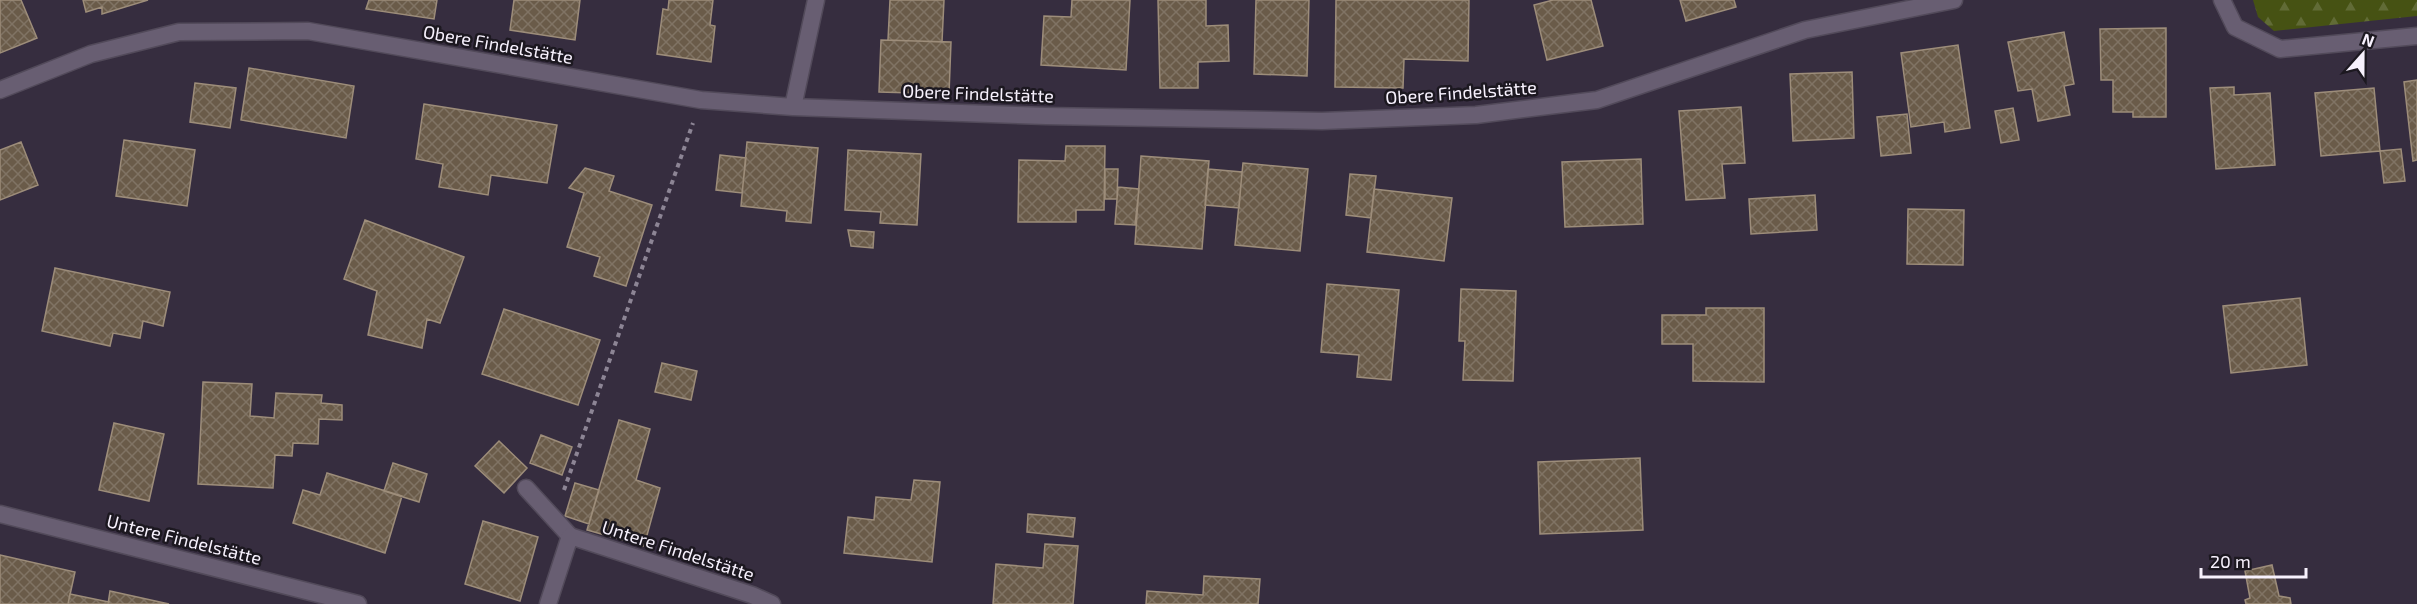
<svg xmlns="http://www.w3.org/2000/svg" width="2417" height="604" viewBox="0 0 2417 604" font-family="'Exo 2',sans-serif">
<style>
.forest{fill:url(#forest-firs)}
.building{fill:url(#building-cross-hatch);stroke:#9d8d7a;stroke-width:1.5}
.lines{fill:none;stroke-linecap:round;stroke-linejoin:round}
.service-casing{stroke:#524a5a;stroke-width:19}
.minor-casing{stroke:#524a5a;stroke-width:19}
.path{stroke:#8d8595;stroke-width:4;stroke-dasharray:4.5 4.5;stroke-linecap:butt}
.service{stroke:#685e72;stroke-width:16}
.minor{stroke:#685e72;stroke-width:16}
.labels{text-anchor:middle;stroke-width:5;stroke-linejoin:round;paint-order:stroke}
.street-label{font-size:18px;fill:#f7f1fd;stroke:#1c1820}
</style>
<defs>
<pattern id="forest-firs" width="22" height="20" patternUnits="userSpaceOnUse" patternTransform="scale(1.5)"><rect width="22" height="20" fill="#465213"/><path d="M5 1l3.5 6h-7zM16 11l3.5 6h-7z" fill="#616b36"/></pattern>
<pattern id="building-cross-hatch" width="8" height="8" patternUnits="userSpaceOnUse" patternTransform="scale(1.5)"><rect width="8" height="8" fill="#6a5b49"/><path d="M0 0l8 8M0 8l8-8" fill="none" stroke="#807364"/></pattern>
</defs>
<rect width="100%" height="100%" fill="#362d3f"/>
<path class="forest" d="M2253 0H2417V16L2274 31 2258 17Z"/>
<path class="building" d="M0 0H21L37 38 0 53Z
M83 0H148L102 14V7L86 12Z
M369 0H437L434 19 366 9Z
M514 0H580L575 40 510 30Z
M669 0H713L710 25 715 26 711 62 657 54 663 9 668 10Z
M890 0H944L942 42 888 40Z
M1072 0H1130L1126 70 1041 65 1044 16 1071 17Z
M1158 0H1206V26L1228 25 1229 61 1198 62V88H1160Z
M1256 0H1309L1307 76 1254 74Z
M1336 0H1469L1468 61 1404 59 1403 88 1335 87Z
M1553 0H1591L1603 46 1547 60 1534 5Z
M1680 0H1734L1736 7 1686 21Z
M2166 28V117H2133V112H2113V80H2101L2100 29Z
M2064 32 2074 84 2064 86 2070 115 2038 121 2032 89 2018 91 2008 42Z
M881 40 951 42 949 94 879 92Z
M1958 45 1970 128 1945 132 1944 122 1911 127 1901 53Z
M249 68 354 86 346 138 241 120Z
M1852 72 1854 138 1793 141 1790 74Z
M2417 80V160L2413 161 2404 82Z
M195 83 236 88 230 128 190 122Z
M2234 87V95L2270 93 2275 165 2216 169 2210 88Z
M2374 88 2380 151 2321 156 2315 93Z
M424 104 557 125 547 183 491 175 488 195 439 187 443 164 416 159Z
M1741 107 1745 163 1722 164 1725 198 1686 200 1679 111Z
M2013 108 2019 140 2001 143 1995 111Z
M1907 114 1911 153 1881 156 1877 117Z
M124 140 195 150 187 206 116 196Z
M21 142 38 185 0 200V150Z
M747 142 818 148 811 223 786 221 787 211 741 206Z
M1066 146H1105L1104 210H1076V222H1018L1019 160 1065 161Z
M2401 149 2405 181 2384 183 2380 151Z
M848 150 921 154 917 225 880 223 881 212 845 210Z
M720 155 746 158 742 193 716 190Z
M1141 156 1209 161 1202 249 1135 244Z
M1641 159 1643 224 1565 227 1562 162Z
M1243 163 1308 169 1300 251 1235 245Z
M585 168 614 176 609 191 652 205 626 286 594 276 600 257 567 247 584 193 569 188Z
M1105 169H1118L1117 199H1105Z
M1208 169 1242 172 1239 208 1205 205Z
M1350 174 1376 176 1371 218 1346 215Z
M1118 187 1139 189 1135 225 1115 224Z
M1374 189 1452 198 1444 261 1367 252Z
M1815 195 1817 230 1751 234 1749 199Z
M1908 209 1964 210 1963 265 1907 264Z
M365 220 464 257 440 323 427 319 422 348 368 335 377 291 344 279Z
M848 230 874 232 873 248 851 246Z
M55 268 170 292 163 326 143 321 140 338 113 333 110 346 42 331Z
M1327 284 1399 290 1391 380 1357 377 1359 355 1321 352Z
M1461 289 1516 291 1513 381 1463 380 1465 341H1459Z
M2300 298 2307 365 2231 373 2223 306Z
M1706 308H1764V382L1693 381V344H1662V315H1706Z
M504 309 600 340 578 405 482 374Z
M662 363 697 371 691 400 655 392Z
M203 382 252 384 250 416 274 418 276 393 322 395 321 403 342 405V420L319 419 318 444 293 443 292 456 275 455 273 488 198 484Z
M619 420 650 429 636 480 660 488 644 546 587 530Z
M114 423 164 434 149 501 99 490Z
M541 435 572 447 562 475 530 463Z
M499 441 527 468 504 493 475 466Z
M1640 458 1643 530 1540 534 1538 462Z
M393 463 427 474 419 502 384 491Z
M327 473 402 496 385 553 293 523 303 490 320 495Z
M914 480 940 482 932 562 844 553 848 517 874 520 876 497 911 500Z
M575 483 599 490 589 524 565 516Z
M1028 514 1075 518 1073 537 1027 532Z
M483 521 538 537 520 601 465 584Z
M1045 544 1078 546 1073 604H993L996 564 1043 568Z
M0 555 75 572 68 604H0Z
M2272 565 2279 596 2290 598 2291 604H2246L2245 600 2250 598 2245 571Z
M1204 576 1260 579 1258 604H1146L1147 591 1203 595Z
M110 591 169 604H108Z
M70 594 109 602 108 604H68Z"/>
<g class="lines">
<g class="service-casing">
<path id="service" d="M526 488 570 536"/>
</g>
<g class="minor-casing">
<path id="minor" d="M2222 0 2235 27 2280 49 2417 36
M0 90 91 54 179 32 308 31 701 100 793 107 1046 116 1322 121 1476 115 1597 100 1805 30 1954 0
M793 107 816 0
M0 514 358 604
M548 604 570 536 752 595 772 604"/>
</g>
<path class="path" d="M564 490 693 123"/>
<use href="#service" class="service"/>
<use href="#minor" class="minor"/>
</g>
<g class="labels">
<g class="street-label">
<text transform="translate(498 45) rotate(10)" y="6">Obere Findelstätte</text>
<text transform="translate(1461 93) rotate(-4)" y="6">Obere Findelstätte</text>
<text transform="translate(978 94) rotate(2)" y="6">Obere Findelstätte</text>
<text transform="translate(184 540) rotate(14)" y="6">Untere Findelstätte</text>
<text transform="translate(678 551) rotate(18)" y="6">Untere Findelstätte</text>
</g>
</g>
<g transform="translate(2363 54) rotate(21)" stroke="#1c1820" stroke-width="4.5" paint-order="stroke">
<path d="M0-4.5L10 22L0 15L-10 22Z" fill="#f7f1fd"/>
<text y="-9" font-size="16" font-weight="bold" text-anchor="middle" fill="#f7f1fd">N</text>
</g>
<path d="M2201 568v9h105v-9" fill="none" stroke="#f7f1fd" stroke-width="3"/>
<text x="2210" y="568" font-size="18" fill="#f7f1fd" stroke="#1c1820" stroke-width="4.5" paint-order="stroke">20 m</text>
</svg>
